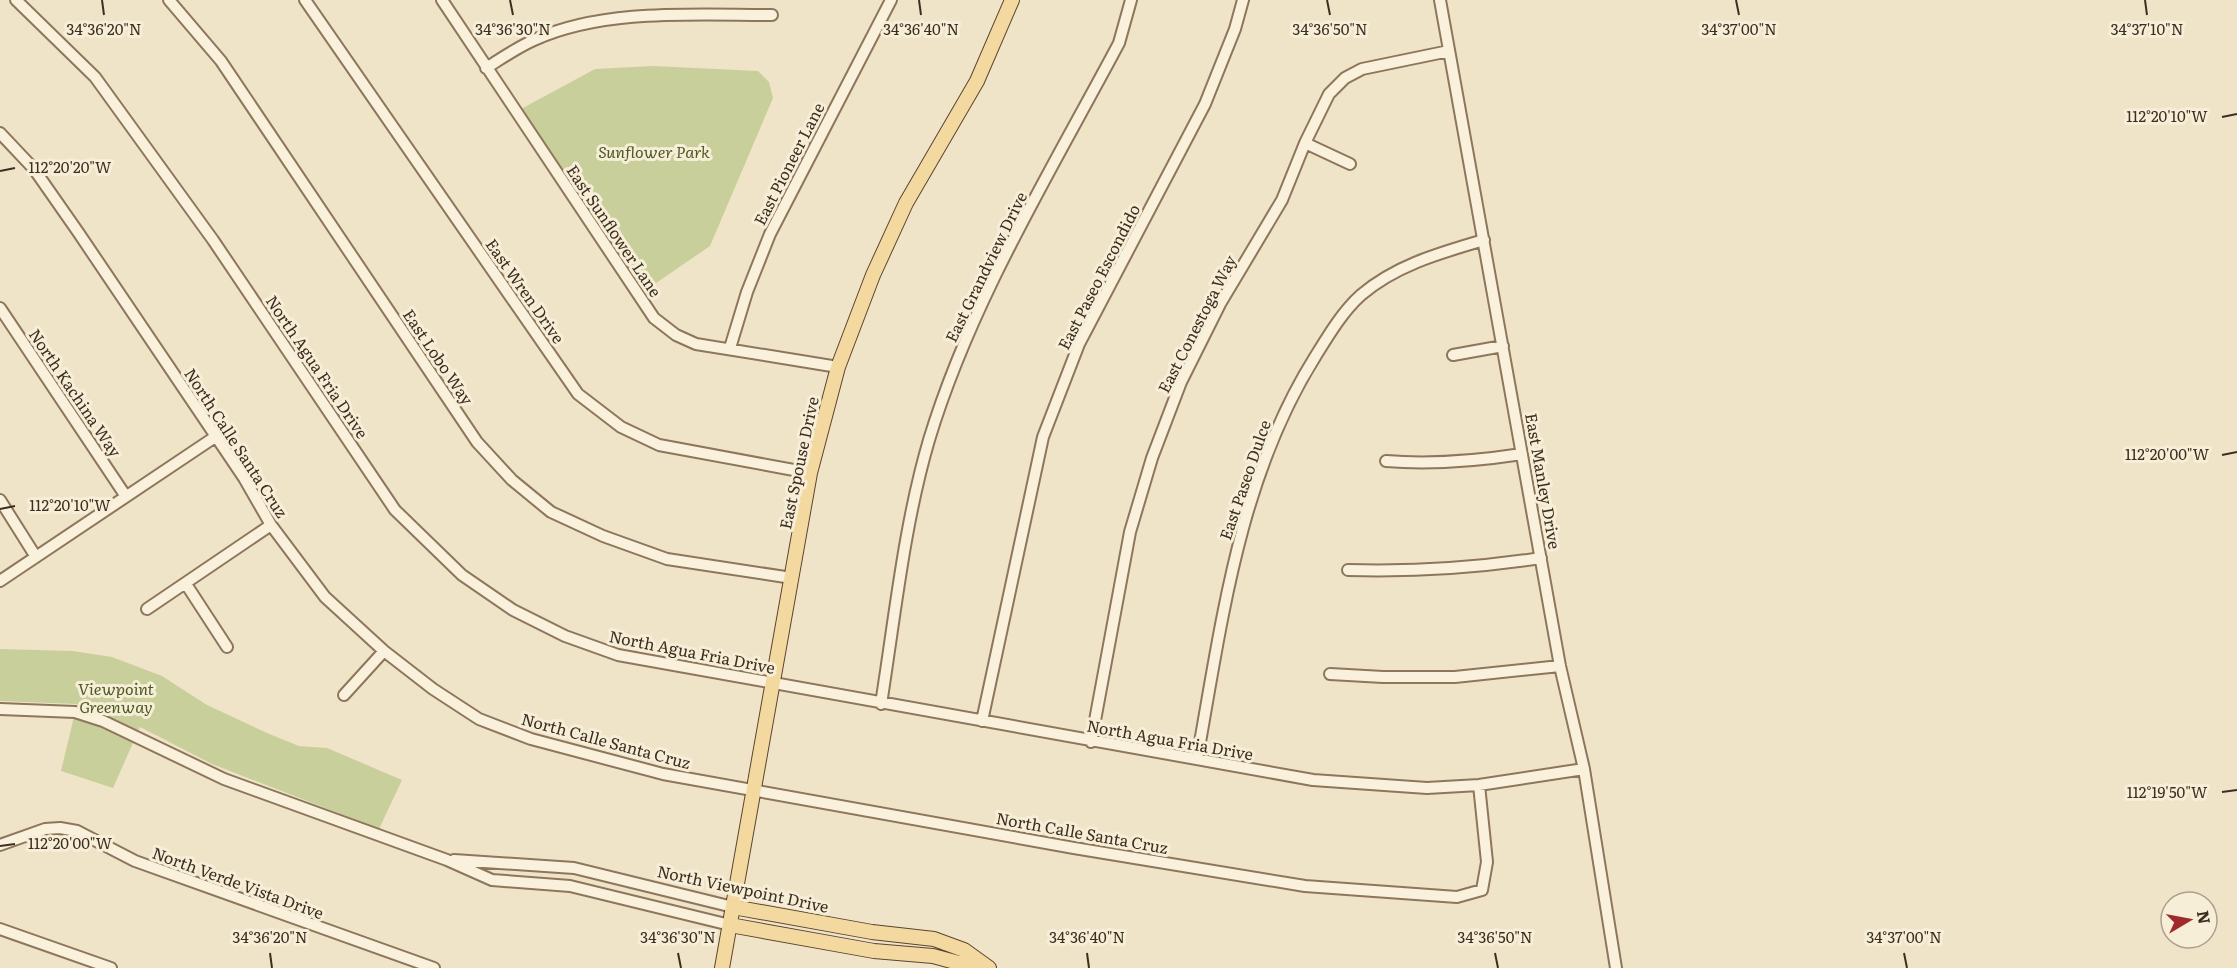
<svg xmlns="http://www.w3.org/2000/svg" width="2237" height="968" viewBox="0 0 2237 968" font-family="Literata,serif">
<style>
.green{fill:#c9cf9b}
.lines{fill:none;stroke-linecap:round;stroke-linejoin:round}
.minor-casing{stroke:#8d765c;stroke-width:14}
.major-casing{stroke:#5b4430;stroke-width:16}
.minor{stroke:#faf1dc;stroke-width:10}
.major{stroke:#f3d9a0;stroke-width:14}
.ticks{fill:none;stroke:#3d2e20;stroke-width:2}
.labels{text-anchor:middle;stroke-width:6;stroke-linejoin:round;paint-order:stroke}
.park-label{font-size:16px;font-style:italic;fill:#4d5a26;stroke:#f7eed8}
.street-label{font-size:16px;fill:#3d2e20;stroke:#f7eed8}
.ticks-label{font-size:15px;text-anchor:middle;fill:#3d2e20;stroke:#f7eed8;stroke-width:6;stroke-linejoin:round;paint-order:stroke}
</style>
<rect width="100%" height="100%" fill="#f0e4c8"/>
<path class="green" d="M653 66 758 71 769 82 773 98 710 246 643 292 521 109 595 69Z
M0 649 73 651 112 657 162 676 207 705 267 733 299 746 327 748 402 780 379 829 212 764 140 727 113 788 61 771 77 704 0 701Z"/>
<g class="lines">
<g class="minor-casing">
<path id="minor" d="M16 0 95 77 213 240 395 510 462 575 513 610 565 636 618 655 1313 780 1427 788 1479 785 1584 769
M169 0 221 61 477 442 512 480 551 512 603 536 667 559 792 578
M305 0 578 394 621 427 659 445 810 473
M442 0 654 318 676 335 696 344 838 367
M1440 0 1560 666 1584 769 1616 968
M486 68C502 58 518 47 534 40 604 8 697 15 772 15
M0 133 34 169 78 232 244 478 271 525 325 597 384 651 433 689 479 719 531 739 663 774 1074 848 1305 886 1457 897 1482 890 1487 862 1479 785
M1305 143 1350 164
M0 308 125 495
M730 348 747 292 770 234 891 0
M1453 355 1503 346
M1386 461C1432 465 1476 461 1522 454
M0 500 36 557
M1348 570C1415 572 1475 568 1541 558
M0 581 215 437
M186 584 227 647
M147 609 271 525
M1330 674 1383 677H1455L1560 666
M344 695 384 651
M881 704C895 616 904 525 929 440 971 301 1051 171 1119 43L1131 0
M0 709 75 712 103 721 224 779 447 860 492 880 570 886 730 925
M982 721 1043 437 1079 344 1205 104 1235 29 1243 0
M1091 742 1130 532 1152 458 1181 382 1220 304 1282 200 1305 143 1329 94 1345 78 1362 69 1449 51
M1197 759C1222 621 1239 478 1315 357 1328 336 1342 312 1361 295 1396 265 1440 253 1484 240
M0 845 45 829 60 828 77 831 135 861 434 968
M454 860 574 868 733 907
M0 929 111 968"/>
</g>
<g class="major-casing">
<path id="major" d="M733 907 872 932 934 939 964 950 989 968
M730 925 874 951 933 956 977 968
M722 968 810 473 838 367 873 275 906 203 977 81 1012 0"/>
</g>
<use href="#minor" class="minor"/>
<use href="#major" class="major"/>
</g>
<path class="ticks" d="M102 0 104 15M510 0 513 15M919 0 921 15M1327 0 1330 15M1736 0 1739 15M2145 0 2147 15M2222 117 2237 114M0 171 15 168M2222 455 2237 452M0 509 15 506M2222 792 2237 790M0 846 15 844M270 953 272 968M678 953 681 968M1087 953 1089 968M1495 953 1498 968M1904 953 1907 968"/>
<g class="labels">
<g class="park-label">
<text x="654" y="158">Sunflower Park</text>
<text x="116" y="695">Viewpoint<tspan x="116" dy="18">Greenway</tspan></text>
</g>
<g class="street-label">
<text transform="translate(789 164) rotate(-63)" y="6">East Pioneer Lane</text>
<text transform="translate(614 231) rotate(56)" y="6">East Sunflower Lane</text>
<text transform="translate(986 267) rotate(-64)" y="6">East Grandview Drive</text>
<text transform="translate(1099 277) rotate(-63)" y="6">East Paseo Escondido</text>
<text transform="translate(525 291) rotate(55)" y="6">East Wren Drive</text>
<text transform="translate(1197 324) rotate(-63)" y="6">East Conestoga Way</text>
<text transform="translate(438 357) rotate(56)" y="6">East Lobo Way</text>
<text transform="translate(317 367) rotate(56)" y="6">North Agua Fria Drive</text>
<text transform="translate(75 393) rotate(56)" y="6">North Kachina Way</text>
<text transform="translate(236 443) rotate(57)" y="6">North Calle Santa Cruz</text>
<text transform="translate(799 463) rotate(-78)" y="6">East Spouse Drive</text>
<text transform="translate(1245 480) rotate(-71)" y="6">East Paseo Dulce</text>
<text transform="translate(1543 481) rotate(80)" y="6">East Manley Drive</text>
<text transform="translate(692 652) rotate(11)" y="6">North Agua Fria Drive</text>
<text transform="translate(1170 740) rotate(10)" y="6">North Agua Fria Drive</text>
<text transform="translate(606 741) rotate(15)" y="6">North Calle Santa Cruz</text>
<text transform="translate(1082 833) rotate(10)" y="6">North Calle Santa Cruz</text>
<text transform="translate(238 883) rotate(20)" y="6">North Verde Vista Drive</text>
<text transform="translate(743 889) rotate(12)" y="6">North Viewpoint Drive</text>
</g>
</g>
<g class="ticks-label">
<text x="104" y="35">34°36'20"N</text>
<text x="513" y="35">34°36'30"N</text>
<text x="921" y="35">34°36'40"N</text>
<text x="1330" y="35">34°36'50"N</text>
<text x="1739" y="35">34°37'00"N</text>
<text x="2147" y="35">34°37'10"N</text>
<text x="2167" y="122">112°20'10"W</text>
<text x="70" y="173">112°20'20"W</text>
<text x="2167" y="460">112°20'00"W</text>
<text x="70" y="511">112°20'10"W</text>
<text x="2167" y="798">112°19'50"W</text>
<text x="70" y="849">112°20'00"W</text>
<text x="270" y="943">34°36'20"N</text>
<text x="678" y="943">34°36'30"N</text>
<text x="1087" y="943">34°36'40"N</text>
<text x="1495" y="943">34°36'50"N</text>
<text x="1904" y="943">34°37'00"N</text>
</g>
<g transform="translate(2189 920) rotate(80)"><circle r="28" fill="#f7eed8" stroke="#ada18e" stroke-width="1.5"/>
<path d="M0-4.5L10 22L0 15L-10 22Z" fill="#9e2a2b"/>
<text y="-9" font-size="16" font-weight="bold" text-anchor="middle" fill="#3d2e20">N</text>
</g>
</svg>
